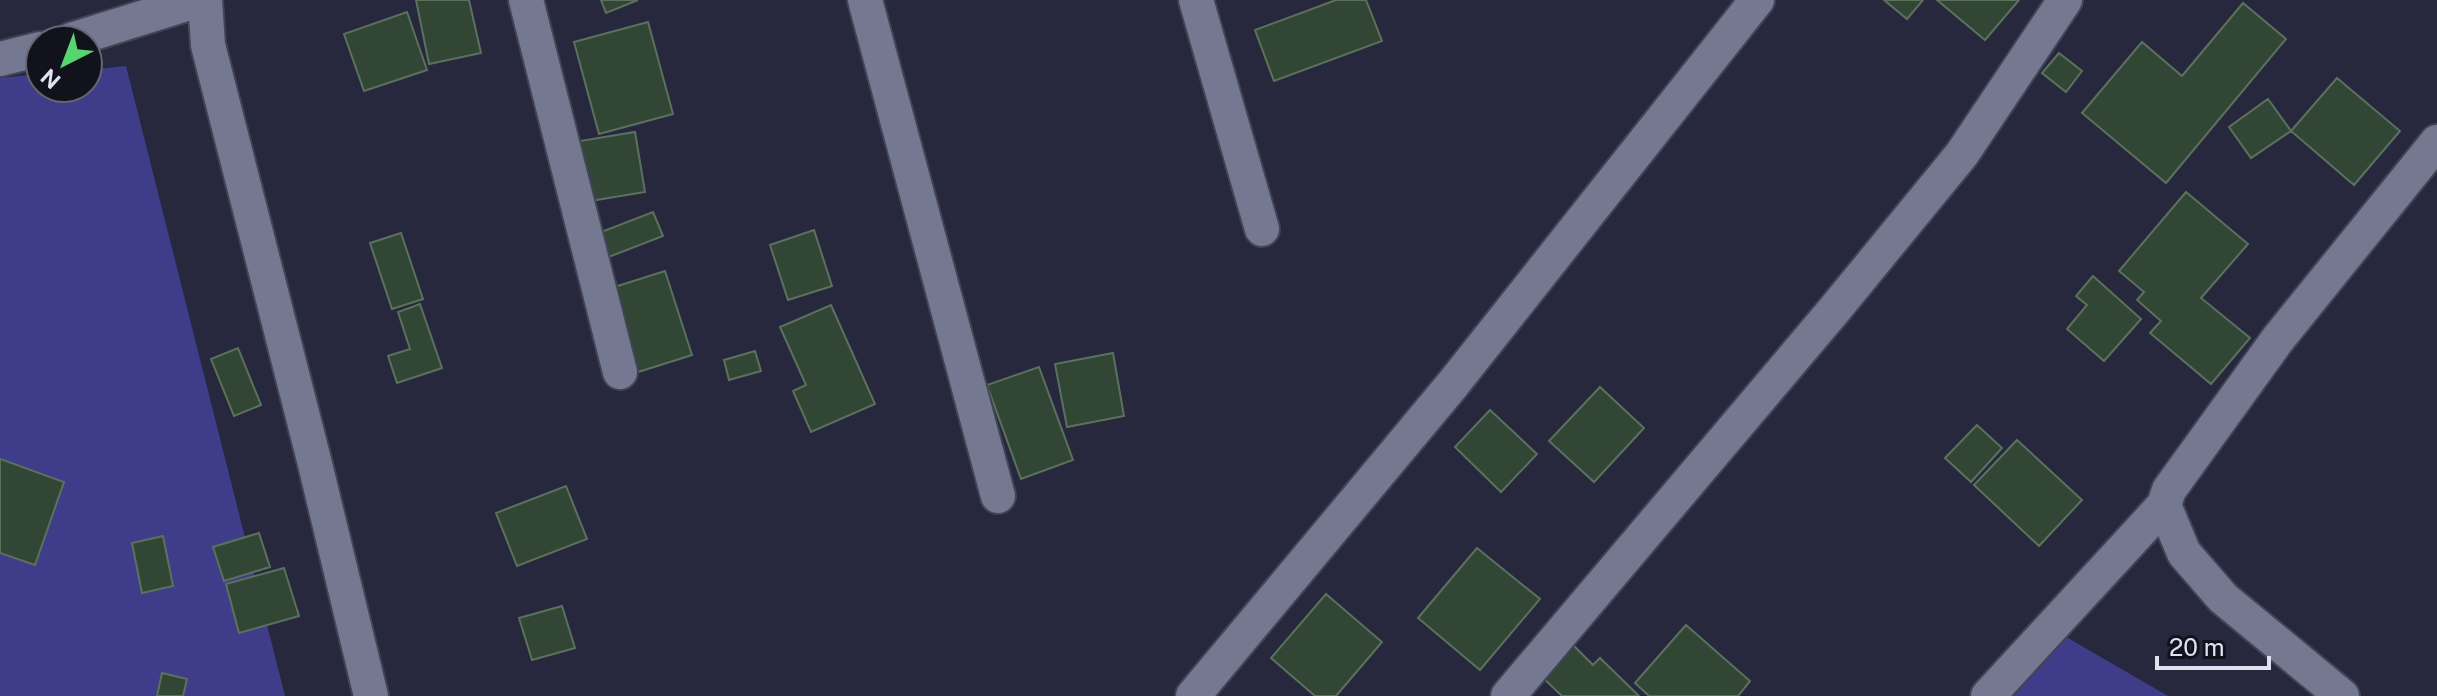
<svg xmlns="http://www.w3.org/2000/svg" width="2437" height="696" viewBox="0 0 2437 696" font-family="'Public Sans',sans-serif">
<style>
.green{fill:#3f3d89}
.building{fill:#324635;stroke:#5b715d;stroke-width:2}
.lines{fill:none;stroke-linecap:round;stroke-linejoin:round}
.street-casing{stroke:#424355;stroke-width:38}
.street{stroke:#757891;stroke-width:34}
</style>
<rect width="100%" height="100%" fill="#27283e"/>
<path class="green" d="M126 66 285 696H0V78L40 74V88H88V70Z
M2061 634 2168 696H2001Z"/>
<path class="building" d="M416 0H469L481 53 429 64Z
M601 0H638L606 13Z
M1336 0H1366L1382 41 1274 81 1255 30Z
M1884 0H1923L1907 19Z
M1937 0H2019L1985 40Z
M2243 3 2286 39 2166 183 2082 113 2142 42 2182 76Z
M407 12 427 70 364 91 344 34Z
M648 22 673 114 599 134 574 42Z
M2059 53 2082 71 2066 92 2042 73Z
M2337 78 2400 131 2354 185 2291 131Z
M2268 99 2291 131 2251 158 2229 127Z
M635 132 645 192 590 201 580 141Z
M2186 192 2248 244 2201 298 2250 338 2211 384 2150 333 2161 321 2137 300 2144 292 2119 271Z
M653 212 663 236 606 258 596 234Z
M814 230 832 286 788 300 770 245Z
M401 233 423 299 392 309 370 243Z
M665 271 692 355 632 374 605 290Z
M2093 276 2141 319 2104 361 2067 329 2087 305 2076 296Z
M420 304 442 368 397 383 388 356 410 349 398 312Z
M831 305 875 404 811 432 793 391 806 385 780 327Z
M238 348 261 405 234 416 211 359Z
M755 351 761 371 729 380 724 360Z
M1113 353 1124 416 1067 427 1055 364Z
M1039 367 1073 460 1021 479 987 385Z
M1600 387 1644 428 1594 482 1549 441Z
M1490 410 1537 454 1501 492 1455 447Z
M1977 425 2002 448 1971 482 1945 458Z
M2017 440 2082 500 2039 546 1974 485Z
M0 459 64 482 35 565 0 553Z
M566 486 587 539 517 566 496 513Z
M259 533 270 567 224 581 213 547Z
M163 536 173 586 142 593 132 543Z
M1477 548 1540 599 1480 670 1418 618Z
M284 568 299 616 239 633 226 584Z
M1326 594 1382 642 1336 696H1315L1271 658Z
M562 606 575 648 532 660 519 618Z
M1686 625 1750 681 1738 696H1649L1635 683Z
M1573 645 1593 665 1600 658 1639 696H1562L1542 677Z
M162 673 187 679 183 696H157Z"/>
<g class="lines">
<g class="street-casing">
<path id="street" d="M205 0 208 45 314 460 371 696
M526 0 620 372
M865 0 998 496
M1196 0 1262 229
M71 40 199 0
M0 59 40 49
M2164 505 2184 553 2223 598 2342 696
M1193 696 1453 384 1757 0
M1508 696 1835 309 1962 154 2065 0
M1988 696 2164 505 2169 490 2278 339 2437 142"/>
</g>
<use href="#street" class="street"/>
</g>
<g transform="translate(64 64) rotate(222)"><circle r="38" fill="#11121c" stroke="#646571" stroke-width="2"/>
<path d="M0-6L14 30L0 20L-14 30Z" fill="#57d570"/>
<text y="-12" font-size="22" font-weight="bold" text-anchor="middle" fill="#e0e2f0">N</text>
</g>
<path d="M2157 656v12h112v-12" fill="none" stroke="#e0e2f0" stroke-width="4"/>
<text x="2169" y="656" font-size="24" fill="#e0e2f0" stroke="#11121c" stroke-width="6" paint-order="stroke">20 m</text>
</svg>
